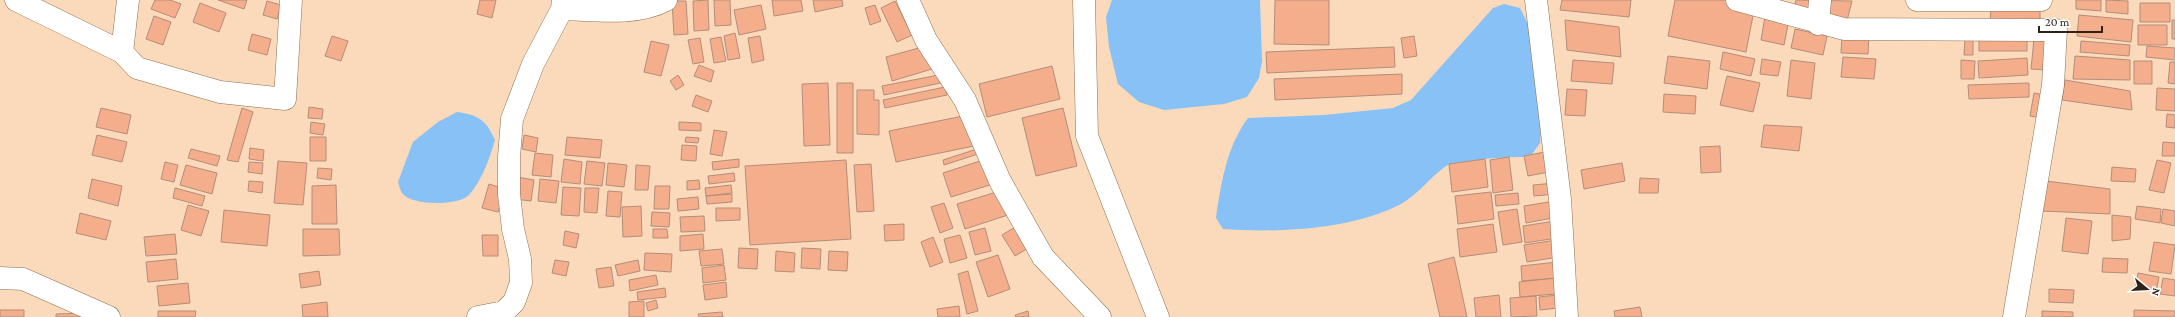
<svg xmlns="http://www.w3.org/2000/svg" width="2175" height="317" viewBox="0 0 2175 317" font-family="'Crimson Pro',serif">
<style>
.water{fill:#87c1f5}
.building{fill:#f5ae8c;stroke:#b48d7b}
.lines{fill:none;stroke-linecap:round;stroke-linejoin:round}
.street-casing{stroke:#8d7154;stroke-width:23}
.street{stroke:#fff;stroke-width:22}
</style>
<rect width="100%" height="100%" fill="#fadaba"/>
<path class="water" d="M1112 0H1260L1262 61 1259 78 1247 97 1224 104 1164 110 1139 102 1118 84 1109 47 1106 17Z
M1504 4 1520 8 1528 24 1542 120 1540 143 1530 157C1506 157 1487 158 1463 162 1459 163 1452 163 1448 165 1432 174 1419 195 1399 205 1350 230 1276 233 1223 229L1216 218C1221 183 1227 146 1248 118L1324 115 1393 108 1411 100 1493 8Z
M457 112C479 115 486 120 495 140 489 160 482 180 469 195 459 206 411 206 402 193 400 190 399 185 398 182L413 142 438 122Z"/>
<path class="building" d="M155 0H170L181 4 175 18 151 9Z
M218 0H247L244 9Z
M480 0H496L492 18 477 14Z
M708 0 709 30 694 31 693 1Z
M714 0H730L731 25 715 26Z
M772 0H801L803 11 774 16Z
M813 0H842L843 6 815 12Z
M1275 0H1329V45L1274 44Z
M1562 0H1631L1629 17 1560 10Z
M1675 0H1756L1746 52 1668 36Z
M1796 0 1852 1 1846 25 1793 12Z
M2076 0H2101V11L2076 9Z
M2106 0 2128 1V14L2106 12Z
M267 1 281 5 277 19 263 15Z
M672 1H686L688 34 674 35Z
M895 1 912 35 897 42 881 8Z
M200 3 226 13 219 32 193 22Z
M2140 3H2170V22H2140Z
M761 5 766 29 739 35 734 10Z
M875 5 881 21 870 25 865 8Z
M1767 5 1791 9 1784 45 1761 40Z
M1991 9 2040 10V24L1990 23Z
M2079 15 2133 20 2131 42 2077 36Z
M154 16 171 22 163 45 146 39Z
M1565 20 1619 27 1621 57 1567 50Z
M2172 20H2175V39H2172Z
M2138 25H2167V45H2138Z
M1795 29 1827 36 1823 55 1791 48Z
M735 33 740 58 728 60 724 36Z
M1842 33 1869 34 1868 54 1841 53Z
M252 34 271 39 267 55 248 50Z
M332 36 348 41 341 61 325 56Z
M760 36 764 60 752 63 748 38Z
M1414 36 1417 56 1404 58 1401 38Z
M721 37 726 61 714 63 710 39Z
M700 38 704 62 693 64 688 40Z
M1965 38 1973 39V55H1964Z
M1979 39H2027V51H1979Z
M2034 39 2049 41 2046 70 2031 69Z
M651 41 669 45 661 76 644 72Z
M2081 41 2130 45 2129 56 2080 52Z
M926 46 932 69 892 81 886 57Z
M2147 46 2175 48V60L2146 57Z
M1394 47 1395 67 1267 73 1266 52Z
M1723 52 1755 59 1751 76 1720 69Z
M1668 56 1710 61 1707 89 1664 83Z
M2075 56 2130 60V80L2073 79Z
M1843 57 1876 59 1874 79 1841 77Z
M2027 58 2028 75 1979 78 1978 61Z
M1762 59 1781 62 1778 76 1760 74Z
M1573 60 1614 63 1612 84 1571 81Z
M1791 60 1815 63 1811 99 1787 96Z
M1961 60 1975 61 1974 79H1961Z
M2134 61H2152V84H2134Z
M2170 62H2175V84L2168 83Z
M699 65 714 71 711 82 694 76Z
M1052 66 1060 99 987 117 979 84Z
M944 74 945 82 884 95 882 86Z
M1402 74V94L1275 100 1274 79Z
M678 75 684 85 676 90 670 81Z
M1727 76 1760 83 1753 112 1720 105Z
M2065 80 2130 91 2132 110 2062 100Z
M828 83 830 145 804 146 802 84Z
M837 83H853V153H837Z
M2029 83V97L1969 99 1968 85Z
M945 87 947 95 885 108 883 100Z
M2157 88 2175 89V111L2156 110Z
M1567 89 1587 90 1585 116 1565 115Z
M857 90H874V100H879V135L857 134Z
M2034 93 2052 96 2048 119 2030 116Z
M1664 94 1696 96 1695 114 1663 112Z
M696 95 712 101 708 112 692 106Z
M309 107 323 109 322 119 308 118Z
M101 108 131 115 127 134 96 127Z
M242 108 253 112 238 162 227 160Z
M1063 108 1077 166 1036 176 1022 118Z
M2167 114 2175 115V128L2166 127Z
M968 115 974 146 896 162 889 131Z
M311 122 325 124 323 135 310 133Z
M679 122 701 123V131L679 130Z
M1764 125 1802 127 1799 151 1761 147Z
M714 130 727 132 722 156 710 154Z
M97 135 127 142 122 162 92 155Z
M524 135 538 138 536 152 522 149Z
M310 137H326V161H310Z
M567 137 602 140 600 158 565 155Z
M686 137 699 138 698 143 685 142Z
M2163 142 2175 143V156H2162Z
M682 145 697 146 696 161 681 160Z
M1720 146 1721 172 1701 173 1700 147Z
M250 148 264 150 263 161 249 159Z
M980 148 981 153 944 165 943 160Z
M191 149 220 156 217 166 188 158Z
M1550 151 1554 171 1528 176 1524 156Z
M535 153 553 155 551 177 532 175Z
M1509 157 1513 190 1493 193 1490 160Z
M564 159 582 162 580 184 561 182Z
M739 159V167L713 170 712 162Z
M986 159 993 184 951 197 943 173Z
M1485 159 1488 187 1452 192 1449 164Z
M846 160 851 239 750 245 745 166Z
M2157 160 2171 163 2164 193 2149 190Z
M278 161 307 163 303 205 274 203Z
M587 161 605 163 602 186 584 184Z
M165 162 178 165 174 182 161 179Z
M249 162 263 163 262 174 248 172Z
M608 163 627 165 624 187 606 185Z
M1622 163 1625 181 1584 189 1581 170Z
M871 164 874 211 857 212 854 165Z
M186 165 217 173 212 194 180 185Z
M636 165 650 166 648 190H635Z
M2112 167 2136 169 2135 182 2111 181Z
M318 168 332 169 331 180 317 178Z
M734 173 735 181 709 184 708 176Z
M517 177 534 180 531 201 514 199Z
M1640 178 1659 179 1658 193H1639Z
M92 179 122 186 118 206 88 198Z
M540 179 559 181 556 203 538 201Z
M699 180 700 189 687 190V181Z
M249 181 263 182 262 193 248 191Z
M2046 181 2110 189V214L2041 211Z
M1555 183 1557 194 1534 196 1533 185Z
M489 184 505 189 498 212 482 208Z
M336 185 337 224H312V186Z
M731 185 732 193 706 196 705 188Z
M655 186H670L669 209H654Z
M563 187 581 188 579 216 561 215Z
M175 188 205 196 202 206 173 198Z
M585 188H599L597 213 584 212Z
M608 191 622 192 620 217 606 216Z
M1000 191 1008 215 965 229 957 204Z
M1491 192 1494 219 1458 224 1455 196Z
M1518 193 1519 204 1496 206 1495 195Z
M732 194V202L707 204 706 196Z
M698 197 699 209 678 211 677 199Z
M1555 201 1558 217 1526 223 1524 206Z
M944 203 953 228 940 233 931 207Z
M188 205 209 211 201 236 181 230Z
M641 206 642 236 623 237 622 207Z
M2137 206 2161 209 2160 223 2135 219Z
M716 208H740V220L716 221Z
M1517 209 1522 242 1503 245 1498 212Z
M2163 209 2175 211V226L2161 223Z
M224 210 270 215 267 246 221 242Z
M652 212 670 213 669 227 651 226Z
M80 213 111 221 106 240 76 233Z
M2112 215 2131 217 2130 239 2112 241Z
M704 216 705 231 681 232 680 217Z
M2066 218 2092 221 2088 254 2062 251Z
M1555 221 1557 238 1525 243 1523 226Z
M904 224V240L885 241 884 225Z
M1493 224 1497 252 1460 257 1457 229Z
M1017 226 1030 247 1015 256 1002 235Z
M985 228 991 251 975 255 969 232Z
M303 229H339L340 255 303 256Z
M653 229H667L668 238H653Z
M565 231 579 234 576 248 563 245Z
M175 234 177 254 146 256 144 237Z
M703 234 704 249 680 251V236Z
M482 235H498V256H483Z
M960 235 967 258 950 263 944 239Z
M933 237 943 262 930 267 921 242Z
M1556 240 1559 257 1527 262 1524 245Z
M2154 242 2175 245 2171 274 2149 271Z
M739 248 758 249 757 269 738 268Z
M802 248 821 249 820 269 801 268Z
M722 249 724 264 701 266 699 251Z
M776 251 795 253 794 272 775 271Z
M829 251 848 252 847 271 828 270Z
M645 253 672 254 671 272 644 270Z
M998 255 1010 289 988 297 976 262Z
M1454 257 1467 317H1440L1428 264Z
M2103 258 2128 259 2127 273 2102 272Z
M176 259 178 279 148 282 146 262Z
M555 260 569 262 566 276 552 273Z
M638 260 640 271 618 276 615 265Z
M1557 262 1558 278 1522 281 1521 266Z
M724 265 726 280 703 283 702 268Z
M611 267 614 286 599 288 596 269Z
M319 271 321 285 301 288 299 274Z
M968 271 978 311 967 314 958 274Z
M2138 273 2159 277 2156 292 2135 288Z
M656 275 658 285 630 291 629 280Z
M1555 278 1556 294 1520 297 1519 282Z
M2163 278 2175 280V296L2160 294Z
M726 282 727 297 705 300 703 285Z
M188 283 190 303 159 306 157 286Z
M665 288 666 297 638 300 637 292Z
M2049 289 2074 290 2073 303 2049 302Z
M1499 295 1501 317H1476L1474 298Z
M1557 295 1558 308 1540 310 1539 297Z
M1536 296 1537 316 1511 317 1510 298Z
M656 300 658 308 648 311 646 303Z
M644 301V317H629V302Z
M327 302 328 317H303L302 305Z
M959 306 960 317H938L937 309Z
M1640 307 1642 317H1615L1614 311Z
M0 310H24V317H0Z
M2134 310 2175 311V317H2134Z
M158 311H196L195 317H158Z
M1028 311 1029 317H1016L1015 315Z
M2042 311 2073 312V317H2042Z
M722 312 723 317H699L698 314Z
M88 313V317H56V314Z"/>
<g class="lines">
<g class="street-casing">
<path id="street" d="M16 0 122 52
M128 0 122 52 137 68 220 92 285 99 291 0
M908 0 926 40 965 100 1000 181 1043 257 1100 317
M1084 0 1087 136 1158 317
M1536 0 1560 199 1567 317
M1737 0 1844 29 2056 30 2053 85 2014 317
M1917 0H2041
M562 9C595 10 636 16 666 0
M1818 24 1820 0
M0 278 23 279 109 317
M478 317 504 312 514 302 521 283 520 259 513 229 509 194V157L512 119 533 64 562 9 563 0"/>
</g>
<use href="#street" class="street"/>
</g>
<g transform="translate(2147 289) rotate(108)" stroke="#ffffff" stroke-width="3" paint-order="stroke">
<path d="M0-3L7 15L0 10L-7 15Z" fill="#2e2216"/>
<text y="-6" font-size="11" font-weight="bold" text-anchor="middle" fill="#2e2216">N</text>
</g>
<path d="M2039 26v6h63v-6" fill="none" stroke="#2e2216" stroke-width="2"/>
<text x="2045" y="26" font-size="12" fill="#2e2216" stroke="#ffffff" stroke-width="3" paint-order="stroke">20 m</text>
</svg>
